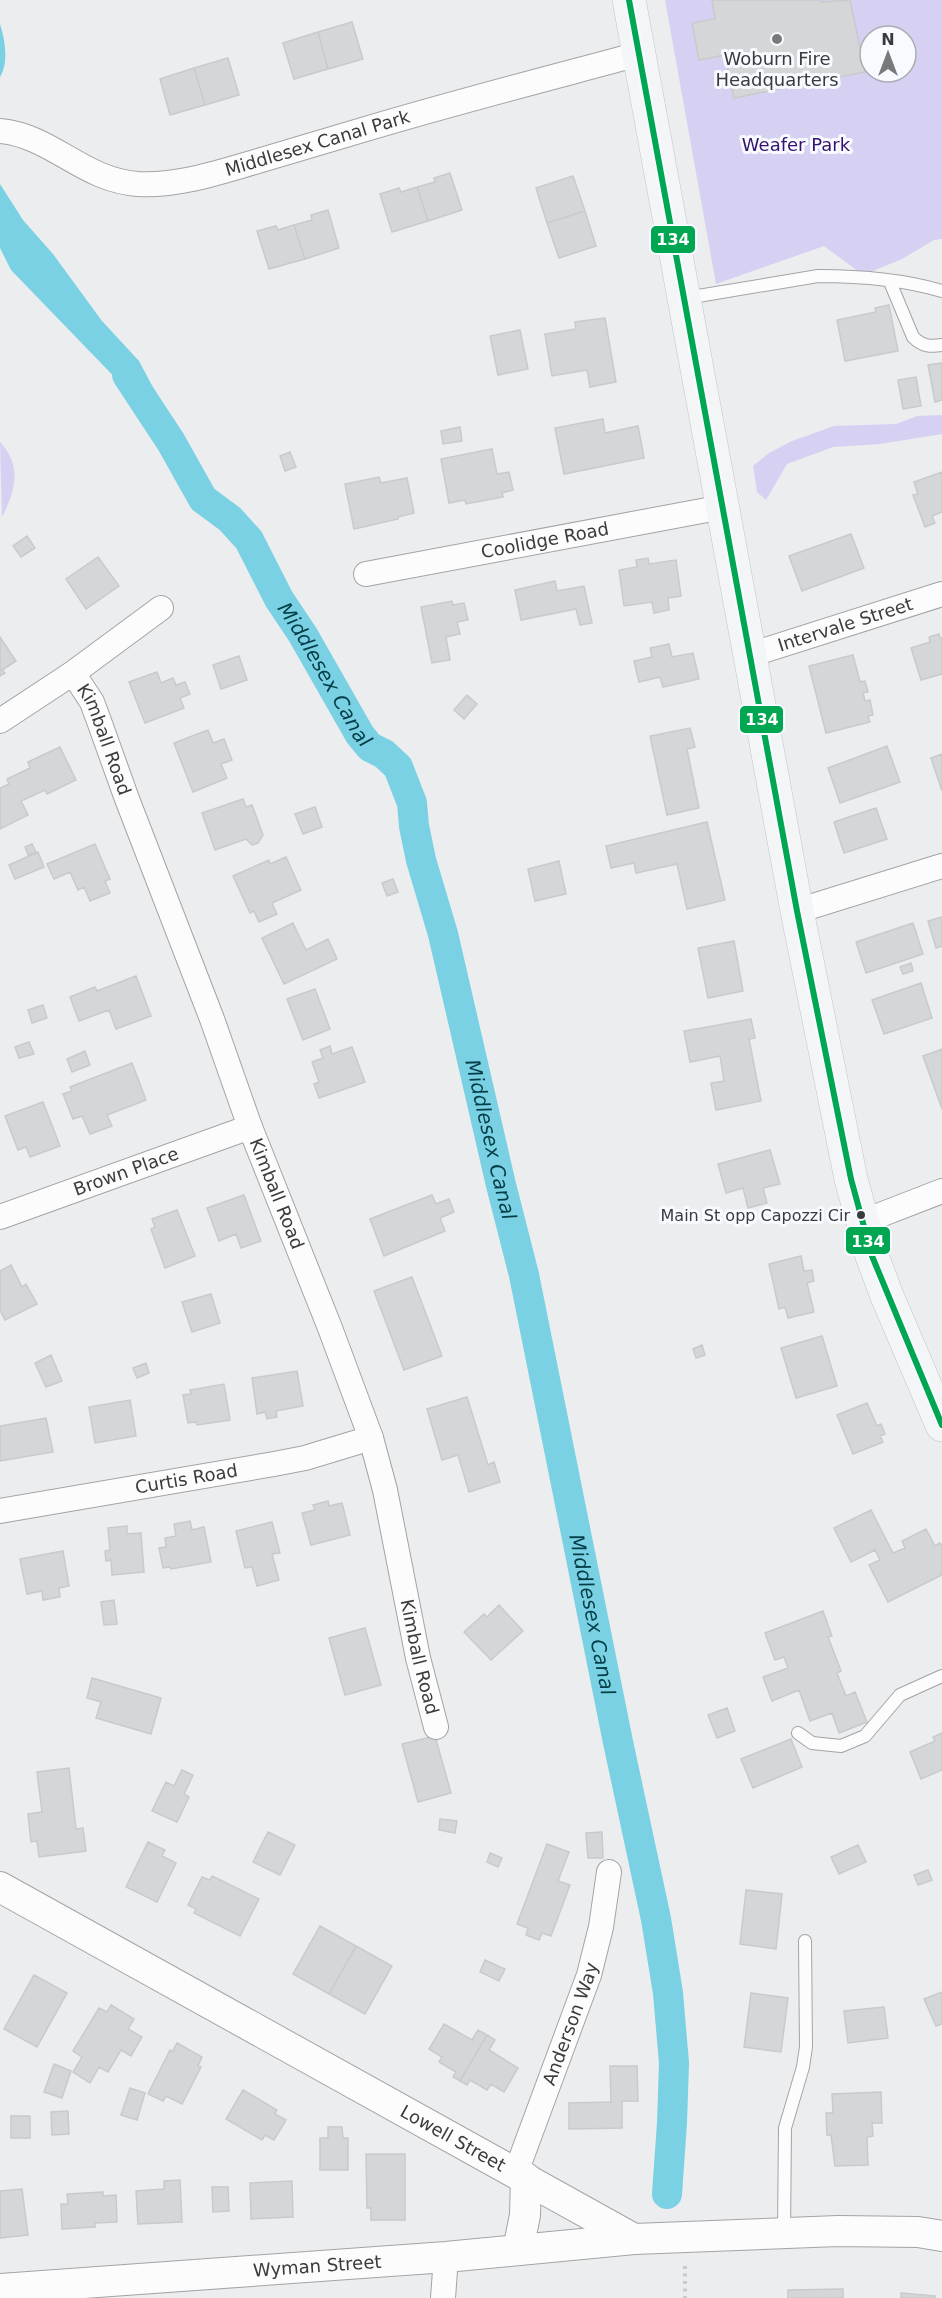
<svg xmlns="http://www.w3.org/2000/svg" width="942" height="2298" viewBox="0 0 942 2298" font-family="'DejaVu Sans',sans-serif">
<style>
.green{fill:#d6d0f3;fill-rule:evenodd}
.water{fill:#7ad1e3}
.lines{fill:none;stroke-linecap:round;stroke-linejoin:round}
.canal{stroke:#7ad1e3;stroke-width:30}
.building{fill:#d5d6d8;stroke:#c8cacb;stroke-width:1.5}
.service-casing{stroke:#a2a4a6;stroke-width:14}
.minor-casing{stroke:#a2a4a6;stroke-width:26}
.tertiary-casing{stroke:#a2a4a6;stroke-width:32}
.primary-casing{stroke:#c2c4c8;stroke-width:34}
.path{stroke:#cbcbcd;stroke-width:4;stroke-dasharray:3 4.5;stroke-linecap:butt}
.service{stroke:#fcfcfd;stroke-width:12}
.minor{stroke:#fcfcfd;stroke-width:24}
.tertiary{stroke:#fcfcfd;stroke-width:30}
.primary{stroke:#f4f5f7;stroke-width:33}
.bus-1-casing{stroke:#f7fafe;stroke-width:10}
.bus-1{stroke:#00a651;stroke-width:6}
.poi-dot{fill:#78797b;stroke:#f7fafe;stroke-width:2}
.bus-dot{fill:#3a3b3d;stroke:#f7fafe;stroke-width:2}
.labels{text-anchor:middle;stroke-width:6;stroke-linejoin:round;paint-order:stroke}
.bus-label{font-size:16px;fill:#3a3b3d;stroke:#f7fafe;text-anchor:end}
.poi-label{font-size:18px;fill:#3a3b3d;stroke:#f7fafe}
.street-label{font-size:18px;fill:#3a3b3d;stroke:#f7fafe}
.park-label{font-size:18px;fill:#35126d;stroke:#f7fafe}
.water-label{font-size:20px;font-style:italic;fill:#043e49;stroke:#f7fafe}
.line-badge{stroke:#f7fafe;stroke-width:2}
.badge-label{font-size:16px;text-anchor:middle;font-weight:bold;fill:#fff}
</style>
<rect width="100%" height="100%" fill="#ebedef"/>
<path class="green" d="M665 0H942V239L934 240 902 259 863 275 824 246 716 284ZM870 36H906V72H870Z
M942 415V434L880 444 833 447 787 464 766 500 757 492 753 466 769 453 792 441 834 426 896 424 917 416Z
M0 442C22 466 16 490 2 517Z"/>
<path class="water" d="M0 24C5 40 9 62 0 77Z
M0 184 23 220 53 254 102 321 139 361 157 395V403L150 408 128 391 11 270 0 248Z"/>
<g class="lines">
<path class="canal" id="s1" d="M127 375 171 442 203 499 230 519 249 540 279 599 303 635 360 735 370 747 384 754 398 767 412 803 414 826 421 860 443 934 501 1185 524 1275 618 1742 656 1919 668 1993 674 2063 672 2123 667 2194"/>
</g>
<path class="building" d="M712 0H821L822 2 850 0 865 72 734 98 725 55 699 60 692 23 715 19Z
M352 22 363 59 328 69 318 32Z
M318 32 328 69 294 79 283 43Z
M228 58 239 95 205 105 194 68Z
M194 68 205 105 170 115 160 79Z
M450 173 462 210 428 221 417 187 435 182 434 178Z
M573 176 585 211 547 223 536 188Z
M417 187 428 221 392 232 380 194 399 188 401 192Z
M328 210 339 248 305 259 294 225 312 220 311 215Z
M585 211 596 246 559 258 547 223Z
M294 225 305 259 269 269 257 231 276 226 278 230Z
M889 305 898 351 845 361 837 320 876 312 875 308Z
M605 318 616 382 590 387 587 370 552 376 545 334 576 329 575 322Z
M520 330 528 369 498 375 490 336Z
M942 363V400L935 402 928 365Z
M916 377 921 406 903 409 898 380Z
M603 419 605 433 638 426 644 458 564 474 555 428Z
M460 427 462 441 443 444 441 431Z
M492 449 497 474 509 472 513 490 502 493 503 497 466 504 465 500 449 503 441 459Z
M290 452 296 467 285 471 280 456Z
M942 472V512L932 516 935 523 925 527 913 495 918 494 914 482Z
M379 477 381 483 407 478 414 513 398 517V519L354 529 345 484Z
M851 534 864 568 802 591 789 556Z
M27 536 35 548 21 557 13 546Z
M98 557 119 586 86 609 66 579Z
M648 558 649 564 676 560 681 596 668 598 669 610 654 613 652 602 624 606 619 570 637 567 636 560Z
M555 581 557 591 584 586 592 623 580 625 576 609 521 620 515 590Z
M452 601 453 605 464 603 468 620 457 622 460 634 446 637 450 660 432 663 421 607Z
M939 634 940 638H942V674L921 680 911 648 930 642 929 637Z
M0 637 16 661 2 670 5 673 0 676Z
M669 644 672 657 693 653 699 679 663 687 660 677 639 682 634 661 652 657 650 648Z
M853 655 860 682 865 681 868 692 863 693 865 701 870 700 873 715 868 716 870 722 826 733 809 666Z
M239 656 247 680 221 689 213 665Z
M157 672 161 683 173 678 176 685 185 682 190 694 180 698 184 708 145 723 129 682Z
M467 695 477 704 464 719 454 710Z
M690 728 695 747 687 749 699 808 667 815 650 736Z
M208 730 213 743 224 739 232 760 221 764 227 778 193 792 174 743Z
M887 746 900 782 840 803 828 768Z
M60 747 76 780 47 794 45 790 21 801 28 815 0 829V788L9 784 7 779 30 768 28 762Z
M942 754V791L931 758Z
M243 799 246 807 252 805 263 835 258 843 252 845 246 839 215 850 202 813Z
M315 807 322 827 303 834 295 814Z
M876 808 887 839 844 853 834 822Z
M707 822 725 900 687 909 677 864 636 873 634 863 611 868 606 846Z
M32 844 36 852 28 855 25 847Z
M95 844 110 879 105 881 110 893 90 901 84 887 78 890 70 872 54 879 47 864Z
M38 852 44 867 15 879 9 865Z
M286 857 301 890 272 903 277 914 259 922 254 911 250 913 233 876 269 860 270 864Z
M559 861 566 894 535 901 528 869Z
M393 879 398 892 387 896 382 883Z
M942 917V946L936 948 928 921Z
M293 923 306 950 328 939 337 959 284 984 262 938Z
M913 923 923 954 866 973 856 942Z
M734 941 743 991 708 998 698 948Z
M911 963 913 971 903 974 900 967Z
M136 976 151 1016 116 1029 109 1010 79 1021 70 997 95 987 97 991Z
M921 983 932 1018 884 1034 872 1000Z
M315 989 330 1029 303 1040 287 999Z
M43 1005 47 1018 32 1023 28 1010Z
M751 1019 755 1038 749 1039 761 1101 716 1110 711 1083 724 1081 720 1056 690 1062 684 1031Z
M29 1042 34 1054 19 1058 15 1047Z
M330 1046 332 1054 352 1047 365 1082 319 1098 314 1084 319 1082 312 1062 323 1058 320 1050Z
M942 1049V1109L923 1056Z
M85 1051 90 1065 72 1072 67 1059Z
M132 1063 146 1100 107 1115 112 1126 90 1134 82 1116 73 1119 63 1094 72 1091 70 1087Z
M43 1102 60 1146 30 1157 26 1147 18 1150 5 1116Z
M770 1150 780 1184 763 1188 767 1203 748 1208 743 1188 726 1193 718 1164Z
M244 1195 261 1241 241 1248 236 1234 219 1241 207 1208Z
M432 1195 436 1204 449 1199 454 1212 440 1218 445 1231 384 1256 370 1219Z
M177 1210 195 1256 165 1268 151 1229 155 1227 152 1219Z
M801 1256 804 1271 812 1270 814 1281 807 1283 814 1312 788 1318 785 1307 779 1309 769 1264Z
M11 1265 22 1287 26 1284 37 1304 5 1320 0 1310V1271Z
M412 1277 442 1356 404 1370 374 1291Z
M211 1294 220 1323 192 1332 182 1302Z
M822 1336 837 1386 796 1398 781 1348Z
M702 1345 705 1355 696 1358 693 1349Z
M51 1355 62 1381 46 1387 35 1363Z
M146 1363 149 1373 137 1378 133 1368Z
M297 1371 303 1406 276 1411 277 1417 267 1419 265 1412 257 1414 252 1378Z
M224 1384 230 1420 197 1425 196 1422 188 1423 183 1395 191 1394 190 1390Z
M467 1397 488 1465 494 1462 500 1482 469 1492 458 1455 442 1460 427 1409Z
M130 1400 136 1436 95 1443 89 1407Z
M867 1403 877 1426 881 1424 885 1434 880 1436 883 1442 853 1454 837 1415Z
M46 1418 53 1452 0 1461V1426Z
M328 1501 329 1506 342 1503 350 1535 311 1545 302 1513 315 1510 313 1505Z
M871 1510 893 1553 905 1548 902 1541 926 1529 935 1546 940 1543 942 1546V1575L888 1602 869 1565 880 1560 875 1550 851 1562 834 1528Z
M190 1521 192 1530 204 1527 211 1562 171 1569 170 1567 163 1568 159 1548 166 1547 165 1538 176 1536 174 1524Z
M272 1522 280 1553 272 1554 279 1580 257 1586 252 1567 245 1568 236 1531Z
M127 1526V1534L141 1533 144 1572 112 1575 111 1560 106 1561 105 1551 110 1550 108 1528Z
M63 1551 69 1586 59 1588 60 1597 43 1600 42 1591 27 1594 20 1559Z
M114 1600 117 1624 104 1625 101 1602Z
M499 1605 523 1631 491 1660 464 1632 484 1614 487 1617Z
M823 1611 832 1636 828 1637 841 1671 837 1673 846 1696 855 1692 867 1722 839 1733 832 1713 810 1721 799 1690 772 1701 763 1677 788 1668 784 1657 775 1660 765 1633Z
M365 1628 381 1685 345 1695 329 1638Z
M92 1678 161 1698 151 1734 96 1718 101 1702 87 1698Z
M727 1708 735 1731 717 1738 708 1715Z
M942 1733V1770L921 1779 910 1752 935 1741 933 1737Z
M435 1736 451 1793 418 1802 402 1744Z
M791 1739 802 1767 753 1788 741 1759Z
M69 1768 76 1829 83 1828 86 1851 39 1857 37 1841 31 1842 28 1814 42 1812 37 1772Z
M182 1770 193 1775 184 1794 189 1797 177 1822 152 1811 166 1782 174 1786Z
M440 1819 457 1821 455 1833 439 1830Z
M268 1832 295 1845 280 1875 253 1862Z
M602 1832 603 1858H588L586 1833Z
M148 1842 165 1850 162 1856 176 1863 157 1902 126 1887Z
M547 1844 569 1852 558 1881 570 1885 551 1936 542 1933 539 1940 526 1935 528 1928 517 1924Z
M858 1845 866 1862 839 1874 831 1857Z
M490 1853 502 1858 498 1867 487 1862Z
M928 1870 932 1880 918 1885 914 1875Z
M212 1876 259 1899 240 1936 194 1913 196 1909 188 1905 202 1877 210 1880Z
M746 1890 782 1894 776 1949 740 1944Z
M320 1926 356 1946 329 1994 293 1974Z
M356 1946 392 1966 365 2014 329 1994Z
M485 1960 505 1969 499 1981 480 1972Z
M34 1975 67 1993 37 2047 4 2029Z
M942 1992V2024L936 2026 924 1999Z
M751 1993 788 1998 781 2052 744 2047Z
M111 2005 134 2019 128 2029 142 2037 131 2056 121 2050 108 2072 99 2067 90 2083 73 2072 82 2057 73 2051 99 2008 107 2012Z
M884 2007 888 2038 848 2043 844 2011Z
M444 2024 472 2040 478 2030 487 2035 460 2081 453 2077 456 2072 439 2062 442 2057 429 2049Z
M487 2035 495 2040 489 2050 518 2068 504 2092 491 2084 487 2090 470 2080 467 2085 460 2081Z
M177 2043 202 2057 198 2066 201 2067 182 2104 166 2096 163 2101 148 2094 170 2050 172 2052Z
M54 2064 71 2071 62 2098 44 2092Z
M610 2066H637L638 2101H622V2128L569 2129V2103L611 2102Z
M130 2088 145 2093 137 2120 121 2115Z
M243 2090 277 2110 275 2114 286 2120 274 2140 265 2135 262 2140 226 2119Z
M881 2092 882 2123H872L873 2136 867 2137 868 2165 835 2166 831 2135H827L826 2113H833L832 2094Z
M68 2111 69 2134 52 2135 51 2112Z
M11 2116H30V2138H11Z
M328 2127H342L343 2138H348V2170H320V2138H328Z
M366 2154H405V2220H371V2208H367Z
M180 2180 182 2222 138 2224 136 2191 164 2189V2181Z
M292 2181 293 2217 251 2219 250 2183Z
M212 2187H228L229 2211 213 2212Z
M22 2189 28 2235 0 2238V2191Z
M103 2192V2196L116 2195 117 2222 95 2223V2227L62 2229 61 2204H68L67 2194Z
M843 2289V2298H788V2290Z
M901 2293 935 2296V2298H901Z"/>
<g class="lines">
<g class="service-casing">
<path id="service" d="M890 282 913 337C922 346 930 347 942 345
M686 298 818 276C857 276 905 280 942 291
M798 1733 812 1743 841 1746 865 1736 900 1695 942 1676
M784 2233 785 2128 803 2067 806 2047 805 1941"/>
</g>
<g class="minor-casing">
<g id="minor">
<path id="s2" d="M0 131C53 136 82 180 138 184 179 186 220 172 258 161 292 151 325 141 359 131 452 103 546 79 639 54"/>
<path id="s3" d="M366 574 723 507"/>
<path id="s4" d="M750 655 942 594"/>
<path id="s5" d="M73 673 92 702 99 721 127 799 212 1019 250 1127 330 1328 371 1438 385 1490 418 1658 436 1727"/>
<path d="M0 721 73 673 161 608"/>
<path d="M797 911 942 866"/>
<path id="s6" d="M0 1217 250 1127"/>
<path d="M862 1222 942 1191"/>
<path id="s7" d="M0 1511 274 1464 305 1458 371 1438"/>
<path id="s8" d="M516 2172 589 1975 601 1927 609 1872"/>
<path d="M443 2298 446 2257"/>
</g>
</g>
<g class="tertiary-casing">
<g id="tertiary">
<path id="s9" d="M0 1887 634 2239"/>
<path d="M518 2250 525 2215 526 2178"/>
<path id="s10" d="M0 2289 446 2257 634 2239 838 2231 918 2232 942 2236"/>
</g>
</g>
<g class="primary-casing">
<path id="primary" d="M629 0 797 911 851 1179 872 1256 887 1296 942 1425"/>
</g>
<path class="path" d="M685 2266V2298"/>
<use href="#service" class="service"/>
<use href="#minor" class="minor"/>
<use href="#tertiary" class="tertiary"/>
<use href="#primary" class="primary"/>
<g class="bus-1-casing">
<path id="bus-1" d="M629 0 797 911 851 1179 872 1256 942 1425"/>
</g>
<use href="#bus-1" class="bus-1"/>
</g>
<circle class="poi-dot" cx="777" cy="39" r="6"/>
<circle class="bus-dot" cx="861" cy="1215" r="5"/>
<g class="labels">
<g class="bus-label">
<text x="850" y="1221">Main St opp Capozzi Cir</text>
</g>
<g class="poi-label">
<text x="777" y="65">Woburn Fire<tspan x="777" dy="21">Headquarters</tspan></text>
</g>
<g class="street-label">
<text dy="6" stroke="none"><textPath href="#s2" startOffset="334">Middlesex Canal Park</textPath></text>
<text dy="6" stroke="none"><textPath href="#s3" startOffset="182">Coolidge Road</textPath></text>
<text dy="6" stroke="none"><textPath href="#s4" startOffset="100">Intervale Street</textPath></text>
<text dy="6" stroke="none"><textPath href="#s5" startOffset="74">Kimball Road</textPath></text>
<text dy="6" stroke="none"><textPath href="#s6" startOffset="134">Brown Place</textPath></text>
<text dy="6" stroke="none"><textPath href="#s5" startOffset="560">Kimball Road</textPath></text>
<text dy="6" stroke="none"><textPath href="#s7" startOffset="189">Curtis Road</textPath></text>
<text dy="6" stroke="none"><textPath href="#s5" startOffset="1046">Kimball Road</textPath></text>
<text dy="6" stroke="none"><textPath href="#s8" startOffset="158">Anderson Way</textPath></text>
<text dy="6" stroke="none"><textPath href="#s9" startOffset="518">Lowell Street</textPath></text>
<text dy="6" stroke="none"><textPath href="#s10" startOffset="318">Wyman Street</textPath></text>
</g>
<g class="park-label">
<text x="796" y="151">Weafer Park</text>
</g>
<g class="water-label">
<text dy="7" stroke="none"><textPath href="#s1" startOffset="362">Middlesex Canal</textPath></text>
<text dy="7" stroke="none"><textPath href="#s1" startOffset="867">Middlesex Canal</textPath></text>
<text dy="7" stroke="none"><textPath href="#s1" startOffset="1353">Middlesex Canal</textPath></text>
</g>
</g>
<g class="line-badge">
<rect x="650" y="225" width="46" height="29" rx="6" fill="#00a651"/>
<rect x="739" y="705" width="45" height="29" rx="6" fill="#00a651"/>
<rect x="845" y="1226" width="46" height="29" rx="6" fill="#00a651"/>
</g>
<g class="badge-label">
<text x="673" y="245">134</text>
<text x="762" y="725">134</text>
<text x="868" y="1247">134</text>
</g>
<g transform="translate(888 54)"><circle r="28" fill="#f7fafe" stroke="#abaeb1" stroke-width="1.5"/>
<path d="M0-4.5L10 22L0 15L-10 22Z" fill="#78797b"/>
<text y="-9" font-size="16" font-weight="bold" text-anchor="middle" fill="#3a3b3d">N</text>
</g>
</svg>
